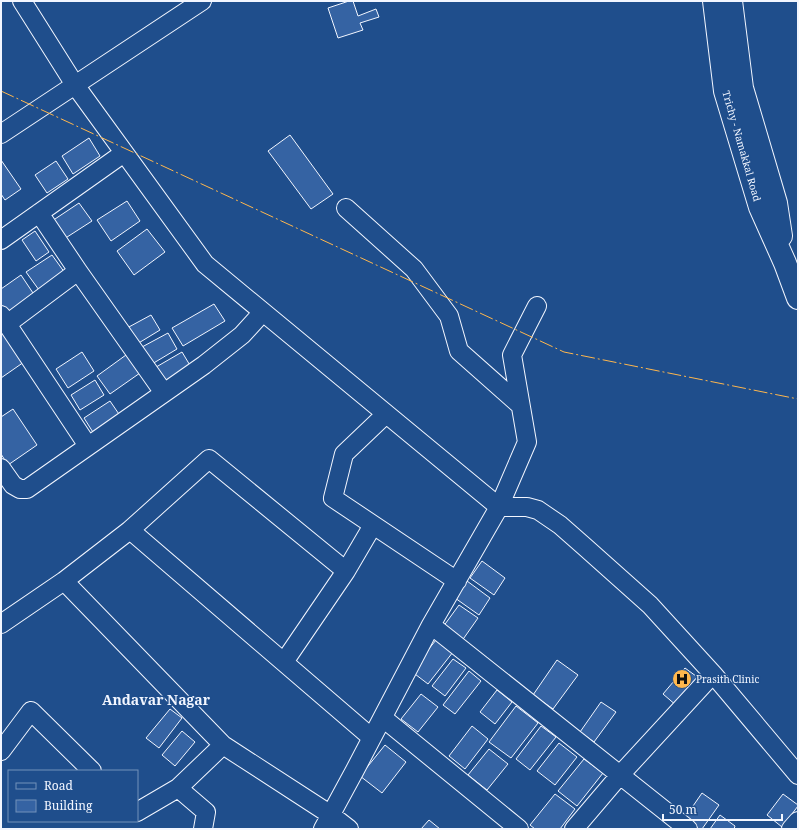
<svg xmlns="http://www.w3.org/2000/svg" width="799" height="830" viewBox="0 0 799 830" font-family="'Noto Serif',serif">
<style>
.building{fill:#3563a3;stroke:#f2f6ff}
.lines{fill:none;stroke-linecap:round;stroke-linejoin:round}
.minor-casing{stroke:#f2f6ff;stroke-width:20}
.highway-casing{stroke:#f2f6ff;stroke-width:24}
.minor{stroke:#1f4e8c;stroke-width:18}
.highway{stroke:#1f4e8c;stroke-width:22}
.power{stroke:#ffb74d;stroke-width:1;stroke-dasharray:14 3 2 3;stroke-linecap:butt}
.labels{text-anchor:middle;stroke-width:3;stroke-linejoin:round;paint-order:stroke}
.street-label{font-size:10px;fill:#f2f6ff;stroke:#1f4e8c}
.poi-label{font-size:10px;fill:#f2f6ff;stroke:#1f4e8c;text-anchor:start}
.district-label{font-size:14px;font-weight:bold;fill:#f2f6ff;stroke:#1f4e8c}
</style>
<rect width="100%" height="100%" fill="#1f4e8c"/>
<path class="building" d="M349 1H353L358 16 376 9 379 17 360 23 363 30 338 38 328 8Z
M290 135 333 194 311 209 268 151Z
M89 138 100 156 73 174 62 156Z
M1 160 21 189 5 200 1 194Z
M56 161 68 179 47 193 35 175Z
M127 201 140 221 111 241 97 220Z
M79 203 92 221 64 239 52 221Z
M147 229 165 252 134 275 117 251Z
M35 231 49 252 36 261 22 240Z
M52 255 65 273 39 290 26 272Z
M21 275 35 296 7 315 1 306V289Z
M214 304 225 321 183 346 172 328Z
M151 315 160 330 137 344 127 328Z
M1 329 24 362 1 378Z
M168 333 177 349 152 364 142 347Z
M82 352 94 371 68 388 56 369Z
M182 352 194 372 163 390 151 370Z
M126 355 140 373 110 394 97 376Z
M95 380 104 395 80 410 71 395Z
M110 401 123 420 96 437 84 418Z
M13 409 37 445 8 465 1 454V417Z
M482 561 505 578 494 595 470 578Z
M467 581 490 598 479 615 455 598Z
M459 605 478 618 459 645 440 631Z
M436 640 453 652 428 684 411 671Z
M453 659 466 668 445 696 432 686Z
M557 660 578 675 553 709 533 695Z
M685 668 700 679 677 706 663 694Z
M469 671 481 681 455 714 443 705Z
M497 690 512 702 495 724 480 712Z
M421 694 438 707 418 732 401 719Z
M601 702 616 712 594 742 580 732Z
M516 706 538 723 511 758 489 742Z
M170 709 182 718 159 748 146 738Z
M472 726 488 739 465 769 449 756Z
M541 726 556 737 530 770 516 759Z
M182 731 195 742 175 766 162 755Z
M559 743 577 757 555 785 537 771Z
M385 745 406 762 382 793 360 776Z
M489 749 508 764 487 790 468 775Z
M584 759 603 773 577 806 558 791Z
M702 793 719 805 702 829H698L684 819Z
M555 794 575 809 560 829H535L530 825Z
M783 794 798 805V806L782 827 767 815Z
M720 815 735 826 734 829H710Z
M429 820 440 829H421Z"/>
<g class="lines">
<g class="minor-casing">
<path id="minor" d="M22 1 75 85 205 264 499 507 527 442 512 355 537 306
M1 134 202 1
M346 208 414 269 449 316 459 351 520 405
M39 213 78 271 164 393
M1 240 124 153
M1 315 88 446
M7 324 78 271
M386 414 344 454 333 498 457 581
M1 468 13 485 20 489H27L204 365 242 335 263 312
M130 530 64 581 223 745 331 815 349 829
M1 624 64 581
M431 625 688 829
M284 662 346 571
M383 718 519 829
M372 738 130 530 209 459 346 571 373 525
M1 751 31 711 92 771
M178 788 223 745
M137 812 178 788 206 812 203 829
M323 829 355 770 431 625 499 507H527L538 510 560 525 585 547 650 605 713 674 798 775
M574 829 620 775 713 674
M791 829 798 821"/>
</g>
<g class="highway-casing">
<path id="highway" d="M714 1 725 91 760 207 785 263 798 298
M731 1 742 88 776 203 781 236"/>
</g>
<use href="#minor" class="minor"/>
<use href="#highway" class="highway"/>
<path class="power" d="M1 91 564 352 798 399"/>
</g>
<defs>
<g id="hospital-disc" transform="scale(1)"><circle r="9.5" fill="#ffb74d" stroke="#1f4e8c"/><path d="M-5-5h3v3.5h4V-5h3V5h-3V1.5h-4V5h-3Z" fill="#111"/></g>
</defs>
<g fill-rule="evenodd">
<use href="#hospital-disc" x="682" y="679"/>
</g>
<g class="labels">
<g class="street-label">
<text transform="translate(742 146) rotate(74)" y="4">Trichy - Namakkal Road</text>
</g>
<g class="poi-label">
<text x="696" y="683">Prasith Clinic</text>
</g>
<g class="district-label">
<text x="156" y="705">Andavar Nagar</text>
</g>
</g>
<rect width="799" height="830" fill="none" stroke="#f2f6ff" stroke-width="4"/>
<rect x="8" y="770" width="130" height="52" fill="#1f4e8c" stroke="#7391ba"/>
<rect x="16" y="783" width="20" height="6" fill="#1f4e8c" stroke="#7391ba"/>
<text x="44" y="790" font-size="12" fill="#f2f6ff">Road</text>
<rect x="16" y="800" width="20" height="12" fill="#3563a3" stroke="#7391ba"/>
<text x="44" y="810" font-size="12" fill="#f2f6ff">Building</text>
<path d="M663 814v6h119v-6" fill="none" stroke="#f2f6ff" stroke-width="2"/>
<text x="669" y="814" font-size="12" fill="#f2f6ff" stroke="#1f4e8c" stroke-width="3" paint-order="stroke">50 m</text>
</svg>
